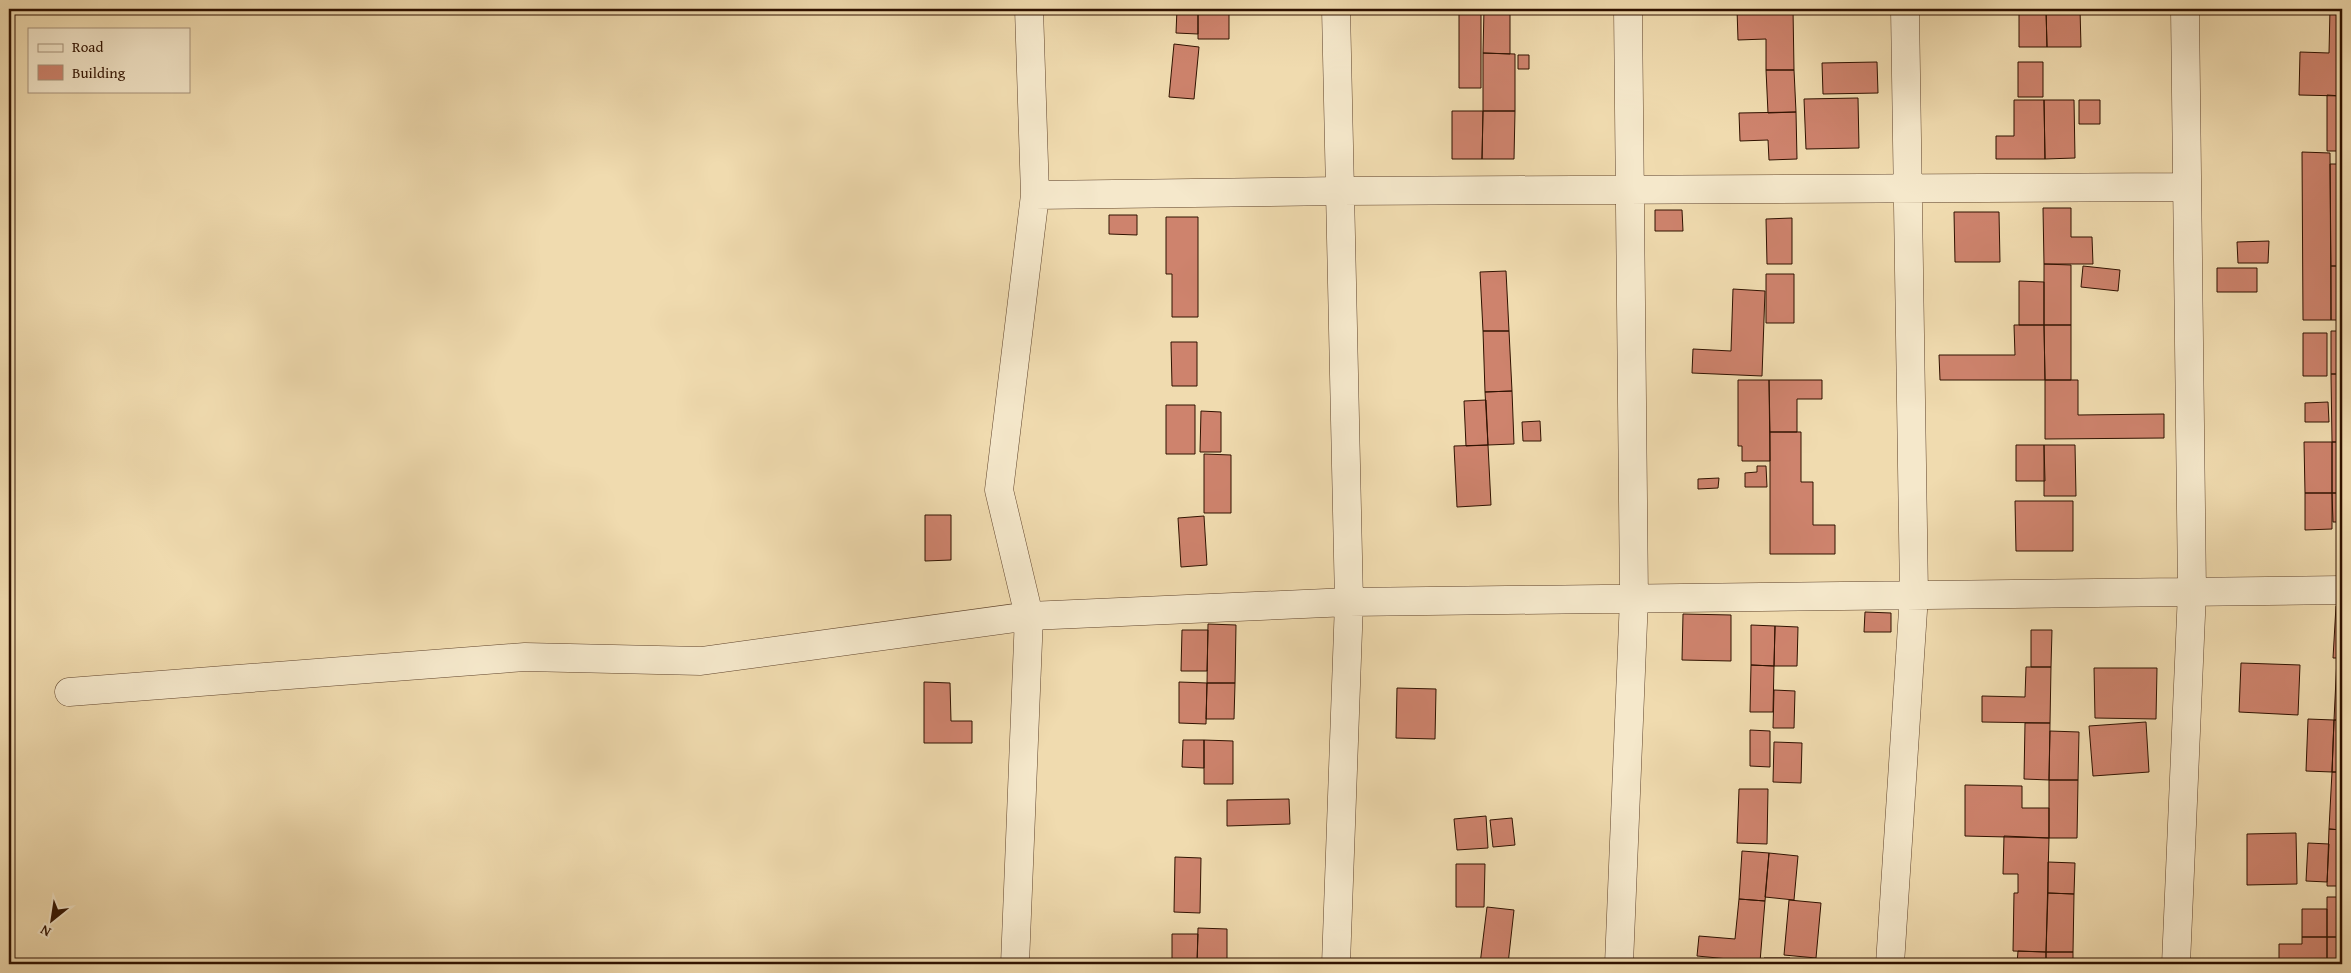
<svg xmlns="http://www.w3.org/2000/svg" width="2351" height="973" viewBox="0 0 2351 973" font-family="'Gentium Book Plus',serif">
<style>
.building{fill:#ce836d;stroke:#301200}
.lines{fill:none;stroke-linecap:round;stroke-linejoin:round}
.street-casing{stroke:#60442c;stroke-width:29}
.street{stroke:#f5e8cb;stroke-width:28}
</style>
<rect width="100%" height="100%" fill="#f0dbaf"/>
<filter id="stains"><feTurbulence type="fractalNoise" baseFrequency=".004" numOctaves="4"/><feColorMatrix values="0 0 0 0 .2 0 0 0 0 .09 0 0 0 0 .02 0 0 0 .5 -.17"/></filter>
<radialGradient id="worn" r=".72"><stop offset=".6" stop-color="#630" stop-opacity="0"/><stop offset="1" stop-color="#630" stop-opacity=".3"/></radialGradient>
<path class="building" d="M1177 9H1198V34L1176 33Z
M1198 9H1229V39H1198Z
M1459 9H1481V88H1459Z
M1484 9 1510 10V54L1483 53Z
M1737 9H1793L1794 70H1766V39L1738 40Z
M2019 9H2046L2047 47H2019Z
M2046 9H2080L2081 47H2047Z
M2308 9H2327V10L2308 12Z
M2330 9H2342V96L2299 95 2300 52 2329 53Z
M1174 44 1199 47 1194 99 1169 97Z
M1483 53 1515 54V111H1483Z
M1518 55H1529V69H1518Z
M1877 62 1878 93 1823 94 1822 63Z
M2018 62H2043V97H2018Z
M1766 70H1794L1796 112 1768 113Z
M2327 95 2342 96V151H2327Z
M1858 98 1859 148 1806 149 1804 99Z
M2014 100H2044L2045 159H1996V136H2014Z
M2044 100H2074L2075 158 2045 159Z
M2079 100H2100V124H2079Z
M1452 111H1483L1482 159H1452Z
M1483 111H1515L1514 159H1482Z
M1796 112 1797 159 1769 160 1768 140 1740 141 1739 113Z
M2302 152 2330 153 2331 320H2303Z
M2330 164H2342V266H2331Z
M2043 208H2071V237H2092L2093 264H2044Z
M1655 210H1682L1683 231H1655Z
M1954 212H1999L2000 262H1955Z
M1109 215H1137V235L1109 234Z
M1166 217H1198V317H1172V274H1166Z
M1792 218V264H1767L1766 219Z
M2269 241 2268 263H2238L2237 242Z
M2044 264 2071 265V325H2044Z
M2083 266 2120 270 2118 291 2081 287Z
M2331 266H2342V320H2331Z
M2217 268H2257V292H2217Z
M1506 271 1509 331H1483L1480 272Z
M1766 274H1794V323H1766Z
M2019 281 2044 282V325H2019Z
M1733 289 1765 291 1762 376 1692 373 1693 349 1731 351Z
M2014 325H2044L2045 380H1940L1939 355H2015Z
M2044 325H2071V380H2045Z
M1483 331H1509L1512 391 1485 392Z
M2331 331H2342V374H2331Z
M2303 333H2327V376H2303Z
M1171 342H1197V386H1172Z
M2331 374H2342V442H2332Z
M1738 380H1769L1770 461H1742V446H1738Z
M1769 380H1822V399H1797V432H1770Z
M2045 380H2078V415L2164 414V438L2045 439Z
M1512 391 1514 444 1488 445 1485 392Z
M1486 400 1488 445 1466 446 1464 401Z
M2328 402 2329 422H2305V403Z
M1166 405H1195V454H1166Z
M1201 411 1221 412V452H1200Z
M1540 421 1541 441H1523L1522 422Z
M1770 432H1801V482H1813V525H1835V554H1770Z
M2304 442H2332V493H2305Z
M2332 442H2342V493H2332Z
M1488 445 1491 505 1457 507 1454 446Z
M2016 445H2044L2045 481H2016Z
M2044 445H2075L2076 496H2044Z
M1204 454 1231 455V513H1204Z
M1757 466H1766L1767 487H1745V473L1757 472Z
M1719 478 1718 488 1698 489V479Z
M2305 493H2332V529L2305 530Z
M2332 493H2342V522H2333Z
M2015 501H2073V551H2016Z
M925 515H951V560L925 561Z
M1204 516 1207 565 1181 567 1178 518Z
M2336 606H2342V720H2334L2337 658H2333Z
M1865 612 1891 613V632H1864Z
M1683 614 1731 615V661L1682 660Z
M1208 624 1236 625 1235 683H1207Z
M1751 625 1775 626 1774 666 1751 665Z
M1775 626 1798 627 1797 666H1774Z
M1182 630H1208L1207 671H1181Z
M2031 630H2052L2051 667H2031Z
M2241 663 2300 665 2298 715 2239 712Z
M1751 665 1774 666 1773 712H1750Z
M2026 667H2051L2050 723 1982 722V696L2025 697Z
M2094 668H2157L2156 719 2095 718Z
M924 682 950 683 951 721H972V743H924Z
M1179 682 1207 683 1206 724 1179 723Z
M1207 683H1235L1234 719H1206Z
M1397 688 1436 689 1435 739 1396 738Z
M1774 690 1795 691 1794 728H1773Z
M2308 719 2334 720 2332 772 2306 771Z
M2334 720H2342V772H2332Z
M2146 722 2149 772 2093 776 2089 726Z
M2025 723H2050L2049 780 2024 779Z
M1750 730 1770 731V767L1750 766Z
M2050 731 2079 732 2078 780H2049Z
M1183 740H1204V768L1182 767Z
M1204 740 1233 741V784H1204Z
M1774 742 1802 743 1801 783 1773 782Z
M2332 772H2342V830L2329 829Z
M2049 780H2078L2077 838H2049Z
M1965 785 2022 786V808H2049V838L1965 836Z
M1739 789H1768L1767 844 1737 843Z
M1289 799 1290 824 1227 826V800Z
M1486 816 1488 848 1457 850 1454 819Z
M1512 818 1515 845 1493 847 1490 820Z
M2329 829 2342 830V886H2327Z
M2296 833 2297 884 2247 885V834Z
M2004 836 2049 838 2046 952 2013 951 2014 893H2018V874H2003Z
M2308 843 2329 844 2327 882 2306 881Z
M1742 851 1769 853 1765 901 1739 899Z
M1769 853 1798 856 1794 900 1765 897Z
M1175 857 1201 858 1200 913 1174 912Z
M2048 862 2075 863 2074 894 2048 893Z
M1456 864H1485L1484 907H1456Z
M2048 893 2074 894 2073 952H2046Z
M2327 897H2342V937H2327Z
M1739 899 1765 901 1760 962 1697 956 1699 936 1735 939Z
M1789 900 1821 903 1816 958 1784 955Z
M1487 907 1514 910 1508 964H1480Z
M2302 909H2327V937H2302Z
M1198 928 1227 929V964H1197Z
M1172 934H1198L1197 964H1172Z
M2302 937H2327V964H2302V961H2279V944H2302Z
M2327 937H2342V964H2327Z
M2018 951 2046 952V964H2017Z
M2046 952H2073V964H2046Z
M1764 958H1790V964H1763Z
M1797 959H1857V964H1797Z"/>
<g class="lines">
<g class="street-casing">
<path id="street" d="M1035 195 1340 191 2187 187
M69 692 525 657 701 661 1029 616 1349 602 2342 590
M1015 964 1029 616 999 490 1035 195 1029 9
M1336 964 1349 602 1336 9
M1619 964 1634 598 1628 9
M1890 964 1914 595 1905 9
M2176 964 2192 592 2185 9"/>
</g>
<use href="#street" class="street"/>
</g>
<rect width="2351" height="973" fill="none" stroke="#f0dbaf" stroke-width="30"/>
<rect x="10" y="10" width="2331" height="953" fill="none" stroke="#301200" stroke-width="2.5"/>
<rect x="15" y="15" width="2321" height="943" fill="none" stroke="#301200"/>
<rect x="28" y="28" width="162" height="65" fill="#f5e8cb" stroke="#a6927a"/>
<rect x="38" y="44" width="25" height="8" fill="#f5e8cb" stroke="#a6927a"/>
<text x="72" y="52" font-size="15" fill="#301200">Road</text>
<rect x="38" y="65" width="25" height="15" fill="#ce836d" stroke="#a6927a"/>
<text x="72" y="78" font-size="15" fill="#301200">Building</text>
<g transform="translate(52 920) rotate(210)" stroke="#f5e8cb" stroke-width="4" paint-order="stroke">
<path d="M0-4L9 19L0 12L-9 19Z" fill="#301200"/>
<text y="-8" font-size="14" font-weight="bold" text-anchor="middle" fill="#301200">N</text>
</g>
<rect width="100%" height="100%" filter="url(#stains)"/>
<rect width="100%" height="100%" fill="url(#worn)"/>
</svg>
